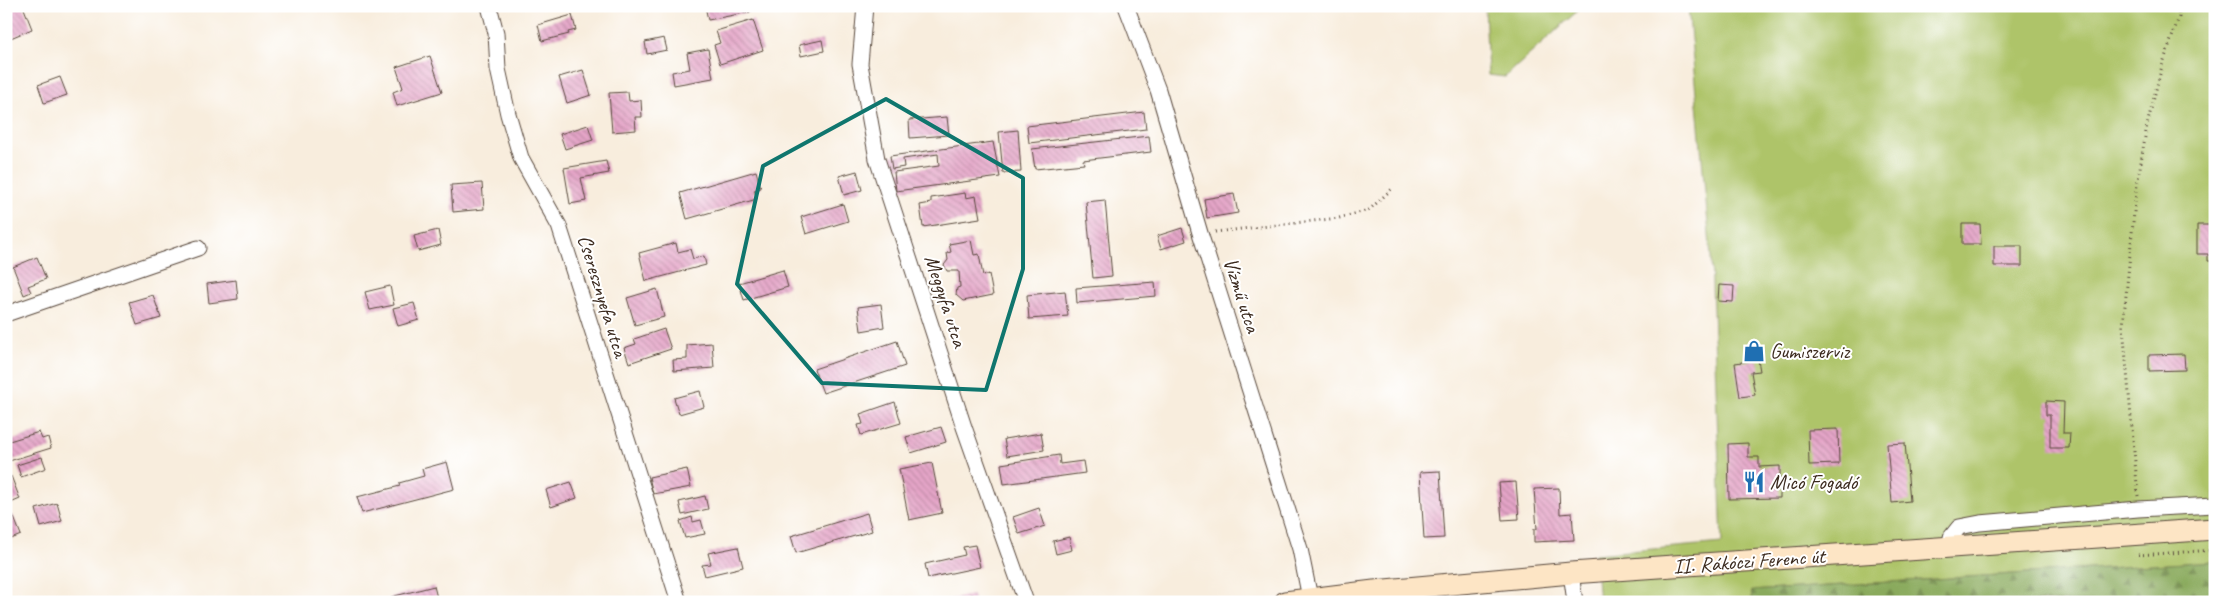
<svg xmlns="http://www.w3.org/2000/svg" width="2221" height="608" viewBox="0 0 2221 608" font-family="Caveat,sans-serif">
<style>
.green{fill:#aec469;stroke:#747744}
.forest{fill:url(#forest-firs);stroke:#626a3e}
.building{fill:url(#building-back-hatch)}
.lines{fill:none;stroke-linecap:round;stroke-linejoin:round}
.minor-casing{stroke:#57473b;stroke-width:17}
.secondary-casing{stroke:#57473b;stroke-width:23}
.path{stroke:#57473b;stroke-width:3;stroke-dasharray:1 4;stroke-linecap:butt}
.minor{stroke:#fff;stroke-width:15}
.secondary{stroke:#fde5c5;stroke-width:21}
.marked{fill:none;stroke:#0f766e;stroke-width:4;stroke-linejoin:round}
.labels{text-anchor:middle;stroke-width:4;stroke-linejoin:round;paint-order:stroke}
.street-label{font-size:21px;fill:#3b2a1e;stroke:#fff}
.poi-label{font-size:21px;fill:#3b2a1e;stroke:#fff;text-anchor:start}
</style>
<defs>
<pattern id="forest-firs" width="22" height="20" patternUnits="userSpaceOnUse" patternTransform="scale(1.25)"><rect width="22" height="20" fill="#8aaa5d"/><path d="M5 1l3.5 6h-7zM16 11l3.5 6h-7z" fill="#728b4c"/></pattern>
<pattern id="building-back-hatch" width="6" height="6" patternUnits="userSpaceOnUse" patternTransform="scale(1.25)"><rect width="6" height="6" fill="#e5a5c8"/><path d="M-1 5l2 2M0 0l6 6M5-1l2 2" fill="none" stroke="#bb87a2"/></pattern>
</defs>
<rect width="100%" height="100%" fill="#fff"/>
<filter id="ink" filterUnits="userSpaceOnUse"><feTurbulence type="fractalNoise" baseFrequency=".02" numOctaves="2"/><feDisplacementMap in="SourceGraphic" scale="10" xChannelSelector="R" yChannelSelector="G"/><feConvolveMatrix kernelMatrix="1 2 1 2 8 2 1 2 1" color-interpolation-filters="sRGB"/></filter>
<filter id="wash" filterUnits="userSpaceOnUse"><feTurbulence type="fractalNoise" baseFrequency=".0096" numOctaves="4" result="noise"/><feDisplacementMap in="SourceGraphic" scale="20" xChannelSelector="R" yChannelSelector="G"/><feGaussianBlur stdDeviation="1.12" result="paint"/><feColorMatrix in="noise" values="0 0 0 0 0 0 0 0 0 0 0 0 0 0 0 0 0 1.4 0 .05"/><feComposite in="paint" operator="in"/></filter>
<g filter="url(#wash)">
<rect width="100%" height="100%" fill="#f8eddd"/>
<path class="green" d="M1485 6H1583L1505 77 1488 75Z
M1688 6H2215V561L1751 591 1753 602H1599L1595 554 1722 543 1711 257Z"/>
<path class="forest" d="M2215 561V602H1753L1751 591Z"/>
<g id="blocks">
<path class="building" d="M6 6H23L32 29 6 40Z
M705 6H748L750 12 708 20Z
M572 15 576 30 568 32 569 34 542 41 538 25Z
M753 20 763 50 720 64 714 45 720 43 716 31Z
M664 38 667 50 647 54 645 42Z
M822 40 824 51 801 56 799 45Z
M708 49 713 78 674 85 672 72 690 69 687 53Z
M430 56 442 92 397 106 393 92 403 88 396 67Z
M583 70 591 95 567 103 559 77Z
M60 77 67 95 44 103 38 85Z
M628 92 629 101 641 100 642 117H635L636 130 612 132 609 93Z
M1144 112 1146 129 1029 143 1027 126Z
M947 117 949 135 910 138 909 120Z
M588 125 593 140 565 149 560 134Z
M1018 130 1021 172 1003 173 999 132Z
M1149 136 1151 152 1083 160 1084 164 1035 169 1032 149Z
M993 142 1000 177 896 191 894 172 939 166 938 154 903 159 904 167 892 169 890 156Z
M606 161 609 173 581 178 586 201 570 204 564 168Z
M756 171 761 188 754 190 757 199 687 219 680 193Z
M857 171 862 190 844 195 839 176Z
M482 183 484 209 453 212 451 185Z
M965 193 966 198 976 196 980 218 923 227 920 205 931 203V198Z
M1234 194 1238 213 1207 218 1204 199Z
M1105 200 1112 276 1093 278 1086 202Z
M843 204 848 221 806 234 801 217Z
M1962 224H1980L1981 244H1962Z
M2197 225H2215V261H2208V254H2197Z
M1182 228 1186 241 1161 249 1157 236Z
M438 230 441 245 418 251 414 236Z
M971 240 974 255 979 254 983 276 989 274 993 295 963 301 956 295 957 288 960 287 959 271H947L944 265 948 260 947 253 951 252 949 244Z
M676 243 678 252 690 249 693 259 704 256 706 265 646 281 639 253Z
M1994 246H2022V266H1994Z
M37 257 46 279 28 286 31 292 24 295 13 267Z
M783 270 788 287 744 300 739 283Z
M236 280 238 299 209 303 207 284Z
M1155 282 1156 296 1077 303 1076 288Z
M1719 285 1734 286 1733 302 1718 301Z
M390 286 394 305 370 310 365 292Z
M657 289 664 317 635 325 627 298Z
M1065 291 1068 316 1029 319 1027 295Z
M153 295 161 318 137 325 129 302Z
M414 303 419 320 398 326 393 308Z
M881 304 884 327 861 331 858 307Z
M664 329 671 349 629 363 624 348 636 344 634 339Z
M897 341 905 366 823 393 814 369Z
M712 343 714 368 674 371 673 360 687 359V345Z
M2184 354 2185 370 2149 371V355Z
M1758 360 1760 371 1751 372 1755 395 1740 397 1735 363Z
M700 391 704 407 679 414 674 398Z
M2046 401 2064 402 2063 433H2070L2069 448H2050V415H2046Z
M895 402 901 423 861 435 858 425 863 424 860 414Z
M941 427 946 442 911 453 906 437Z
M1838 429 1839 464 1809 465 1808 430Z
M39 432 42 439 48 437 51 448 6 462V442Z
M1041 433 1044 450 1007 456 1004 439Z
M1748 443V457H1759V467L1780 466V498L1729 499 1728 444Z
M1905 443 1910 501 1892 503 1887 444Z
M1059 455 1060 464 1083 461 1085 473 1004 484 1001 464Z
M42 457 46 468 21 477 17 465Z
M447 462 454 489 362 513 357 497 400 486 399 483 424 476 422 469Z
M932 463 942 513 909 520 899 469Z
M687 469 691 487 653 494 649 477Z
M1440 471 1444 538 1424 539 1420 472Z
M11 476 20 499 6 505V478Z
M571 482 577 498 551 507 546 490Z
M1516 482 1519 519 1502 520 1499 483Z
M1559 488 1560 514 1572 513 1574 540 1534 542V529H1537L1534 489Z
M705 496 708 509 682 515 679 502Z
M57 503 62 521 41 527 36 509Z
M1039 508 1045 526 1019 534 1013 517Z
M867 513 872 531 796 553 791 536Z
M13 515 21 535 6 541V518Z
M692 517 693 522 701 520 705 534 685 538 680 521Z
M1069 537 1072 550 1056 554 1053 541Z
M975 545 980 567 928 578 925 564 965 555 963 547Z
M738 547 743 567 705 576 702 565 711 564 708 553Z
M434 586 438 602H393L391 597Z
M973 595 974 602H945V600Z
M781 598 782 602H771V601Z"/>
</g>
</g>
<g filter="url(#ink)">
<use href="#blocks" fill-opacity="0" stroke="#57473b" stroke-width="1"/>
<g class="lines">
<g class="minor-casing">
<path id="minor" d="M489 6 496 33 498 69 508 114 521 158 559 226 679 602
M865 6 860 64 877 159 964 427 1026 602
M1126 6 1158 90 1200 233 1300 549 1310 598
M6 314 198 248
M1952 548 1951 537 1959 527 1980 523 2138 509 2215 505
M1571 573 1575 602"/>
</g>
<g class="secondary-casing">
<path id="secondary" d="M1285 602 1374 591 1571 573 2215 529"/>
</g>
<path class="path" d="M1215 232 1339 218 1369 210 1394 187
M2138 496 2123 326 2136 192 2147 125 2162 66 2179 17 2178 6
M2138 555 2215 550
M1173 602 1177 601"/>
<use href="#minor" class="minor"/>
<use href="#secondary" class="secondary"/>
</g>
</g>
<path class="marked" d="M886 99 1023 178V269L986 390 822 383 737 284 763 166Z"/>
<defs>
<g id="shop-bare" transform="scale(1.725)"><path d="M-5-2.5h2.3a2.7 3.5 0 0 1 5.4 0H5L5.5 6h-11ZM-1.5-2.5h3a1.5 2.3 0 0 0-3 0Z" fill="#1f6fb2" stroke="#fff" stroke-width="2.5" paint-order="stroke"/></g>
<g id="restaurant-bare" transform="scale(1.725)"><path d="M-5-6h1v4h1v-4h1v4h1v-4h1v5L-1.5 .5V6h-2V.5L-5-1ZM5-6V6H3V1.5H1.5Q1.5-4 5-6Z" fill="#1f6fb2" stroke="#fff" stroke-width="2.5" paint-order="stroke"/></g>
</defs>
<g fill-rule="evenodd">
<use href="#shop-bare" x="1754" y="351"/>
<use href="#restaurant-bare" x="1754" y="482"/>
</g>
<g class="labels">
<g class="street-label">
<text transform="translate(1242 295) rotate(72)" y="7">Vízmű utca</text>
<text transform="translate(603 296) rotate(73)" y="7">Cseresznyefa utca</text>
<text transform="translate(946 301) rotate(72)" y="7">Meggyfa utca</text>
<text transform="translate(1749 561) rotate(-4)" y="7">II. Rákóczi Ferenc út</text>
</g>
<g class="poi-label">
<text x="1770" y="358">Gumiszerviz</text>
<text x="1770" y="489">Micó Fogadó</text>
</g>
</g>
<rect width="2221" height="608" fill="none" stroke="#fff" stroke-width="25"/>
</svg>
